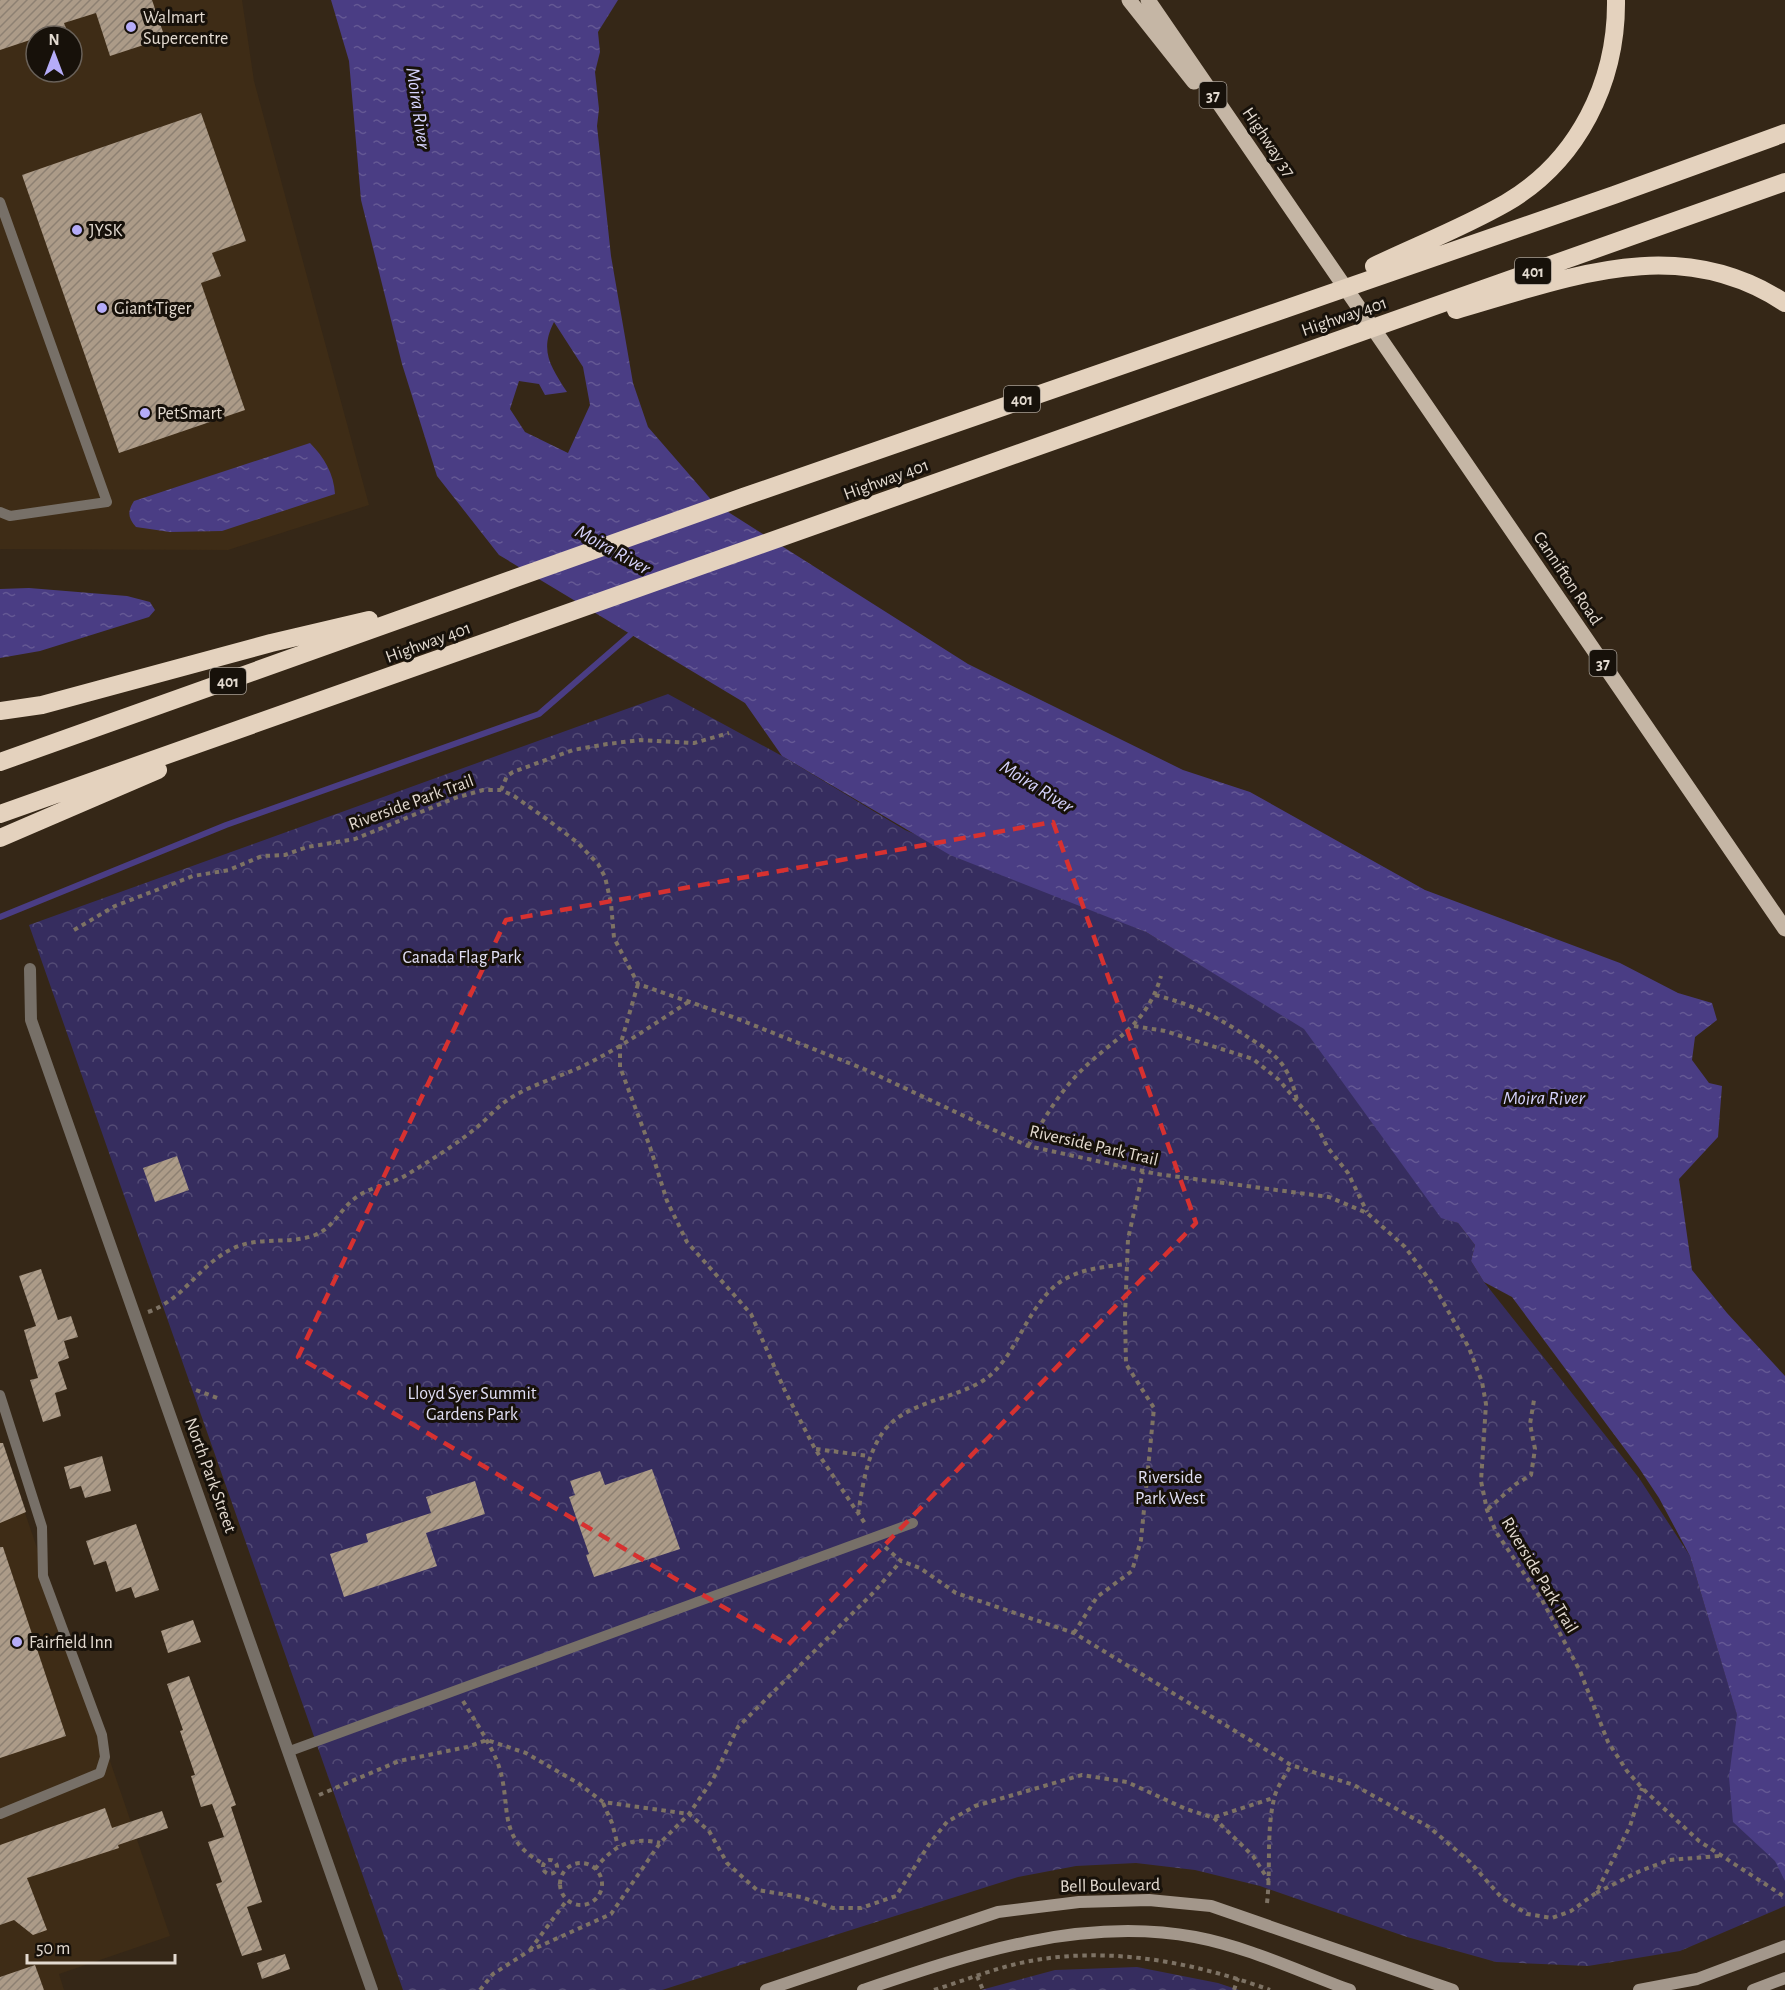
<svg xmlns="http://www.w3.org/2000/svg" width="1785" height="1990" viewBox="0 0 1785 1990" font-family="'Alegreya Sans',sans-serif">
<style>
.built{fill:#3e2c16;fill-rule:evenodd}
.park{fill:url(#park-crowns)}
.water{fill:url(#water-ripples);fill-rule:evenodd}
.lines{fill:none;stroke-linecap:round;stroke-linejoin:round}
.stream{stroke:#4a3d84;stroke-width:6}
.building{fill:url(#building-hatch)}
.path{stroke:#7d7264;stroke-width:4;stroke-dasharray:4.5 4.5;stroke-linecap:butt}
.service{stroke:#777068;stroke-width:10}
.minor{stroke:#777068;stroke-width:12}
.secondary{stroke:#a3978b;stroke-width:12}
.primary{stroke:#c5b6a5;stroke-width:15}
.motorway{stroke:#e4d2be;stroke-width:18}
.marked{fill:none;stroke:#d73130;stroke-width:4.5;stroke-dasharray:12 8;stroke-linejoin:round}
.poi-dot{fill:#b5acf8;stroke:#17110a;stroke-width:2}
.labels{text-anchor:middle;stroke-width:6;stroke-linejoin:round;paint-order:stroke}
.shield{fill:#17110a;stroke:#a69e95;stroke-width:1.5}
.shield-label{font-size:16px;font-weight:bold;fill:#e3dad0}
.poi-label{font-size:18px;fill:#e3dad0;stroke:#17110a;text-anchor:start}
.street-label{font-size:18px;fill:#e3dad0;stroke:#17110a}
.park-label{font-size:18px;fill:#e1dff5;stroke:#17110a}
.water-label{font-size:20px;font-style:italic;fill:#d5d2fc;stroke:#17110a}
</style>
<defs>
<pattern id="park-crowns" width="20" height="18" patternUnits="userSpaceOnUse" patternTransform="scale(1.5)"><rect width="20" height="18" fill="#362d5f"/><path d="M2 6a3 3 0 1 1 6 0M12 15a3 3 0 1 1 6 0" fill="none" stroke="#534b75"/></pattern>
<pattern id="water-ripples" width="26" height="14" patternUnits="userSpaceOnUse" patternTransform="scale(1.5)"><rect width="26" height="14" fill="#4a3d84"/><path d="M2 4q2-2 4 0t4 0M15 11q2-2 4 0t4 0" fill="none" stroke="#645894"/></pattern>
<pattern id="building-hatch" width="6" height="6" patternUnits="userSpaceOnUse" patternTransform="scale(1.5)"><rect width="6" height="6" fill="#ac9b88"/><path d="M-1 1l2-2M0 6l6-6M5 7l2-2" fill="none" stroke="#8d8072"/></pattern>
</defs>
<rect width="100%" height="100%" fill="#352717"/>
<path class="built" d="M0 0H242L254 81 369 505 228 550 0 549ZM36 36H72V72H36Z
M0 1440 170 1936 59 1974 64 1990H0Z"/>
<path class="park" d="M668 694 782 756 905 830 1146 932 1304 1028 1441 1217 1458 1223 1475 1245 1471 1261 1484 1282 1639 1478 1690 1556 1785 1876V1906L1680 1951 1588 1966 1496 1962 1407 1937 1260 1886 1195 1870 1136 1863 1076 1866 1018 1877 662 1990H403L29 925Z
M1137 1967 1218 1983 1239 1990H981L1055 1970Z"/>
<path class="water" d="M331 0H618L598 32 600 52 595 72 599 109 597 126 611 256 633 383 648 427 714 503 968 664 1183 770 1250 792 1425 890 1620 963 1678 993 1712 1003 1717 1020 1695 1037 1692 1060 1709 1083 1722 1086 1718 1137 1679 1179 1692 1270 1727 1313 1785 1376V1881L1775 1861 1733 1822 1729 1777 1737 1715 1690 1556 1659 1498 1639 1468 1512 1297 1484 1282 1471 1261 1475 1245 1458 1223 1441 1218 1304 1029 1146 932 950 855 782 756 745 703 499 555 437 476 402 364 361 200 349 61ZM554 322 583 367 590 405 568 453 525 432 510 409 519 381 539 384 545 395 567 392C551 367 539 351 554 322Z
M310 443C324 457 334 474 335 494L222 531 170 532 136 527C128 518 127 512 134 501Z
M29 588 127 596 150 602 155 610 149 617 40 651 0 658V589Z"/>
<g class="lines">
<path class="stream" d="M0 917 226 825 539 714 631 634"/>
</g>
<path class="building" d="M0 0H152L165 38 110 56 96 13 64 23 66 28 0 50Z
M201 113 246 241 212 253 221 276 201 283 245 410 119 453 22 175Z
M177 1156 189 1190 155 1202 143 1168Z
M41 1269 58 1320 71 1316 78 1337 64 1341 69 1358 58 1362 67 1389 55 1393 61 1416 43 1422 30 1380 38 1378 24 1330 36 1326 19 1276Z
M0 1443H3L26 1512 0 1523Z
M102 1456 111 1491 85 1498 81 1486 70 1489 64 1467Z
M652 1469 680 1549 594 1577 586 1555 589 1554 569 1497 575 1495 570 1481 600 1471 605 1485Z
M475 1481 485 1514 426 1533 437 1566 344 1597 330 1554 368 1542 366 1534 431 1513 426 1497Z
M136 1524 159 1590 135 1598 131 1587 116 1592 106 1561 94 1565 86 1541Z
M0 1547H3L66 1736 0 1758Z
M193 1620 201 1642 168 1653 161 1631Z
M189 1676 236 1805 231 1807 262 1902 247 1907 262 1950 242 1956 216 1884 222 1882 208 1842 224 1837 212 1804 201 1807 191 1776 195 1775 180 1731 183 1730 167 1684Z
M105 1808 112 1828 162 1811 168 1828 118 1845 119 1848 27 1878 47 1930 33 1935 14 1920 0 1925V1845Z
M285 1954 290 1969 262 1979 257 1963Z
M35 1965 44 1990H0V1977Z"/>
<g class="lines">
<path class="path" d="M501 790 507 776 513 772 573 750 607 744 641 740 694 743 729 733
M74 930 115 906 193 876 229 870 262 856 285 855 307 847 355 839 455 798 483 790H501L514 796 548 820 578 843 598 864 605 877 611 903 614 938 638 984 733 1017 864 1069 1028 1146 1157 1174 1329 1197 1367 1213 1405 1247 1434 1286 1469 1348 1482 1382 1486 1404 1481 1481 1487 1510 1496 1532 1542 1600 1580 1671 1608 1742 1627 1771 1642 1788 1699 1841 1785 1897
M638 984 620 1046V1067L650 1147 667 1201 687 1242 751 1314 785 1391 815 1449 866 1525
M1155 995C1187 1003 1212 1014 1240 1032 1272 1053 1287 1058 1297 1100
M1134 1026 1165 1031 1253 1059 1279 1080 1315 1123 1328 1148 1348 1173 1367 1212
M1028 1146C1042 1122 1056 1098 1075 1077 1110 1039 1145 1030 1161 976
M148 1312C185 1299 200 1263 234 1248 260 1236 289 1245 315 1235 333 1228 340 1210 354 1199 370 1186 391 1185 408 1174 431 1160 454 1146 476 1128 486 1120 495 1109 506 1101 531 1084 558 1078 585 1065 622 1047 655 1023 690 1001
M196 1390 220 1399
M816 1449 869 1456
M1488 1509 1516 1484 1531 1475 1535 1449 1530 1424 1534 1400
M858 1514C863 1485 866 1457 883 1432 906 1401 953 1400 984 1380 999 1370 1009 1354 1018 1338 1050 1281 1061 1271 1127 1264
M885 1547 901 1561 920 1568 956 1593 1074 1633 1291 1765 1354 1785 1429 1827 1470 1862 1502 1898 1527 1914 1552 1918 1571 1911 1596 1893 1630 1826 1642 1788
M1074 1633 1097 1597 1132 1571 1141 1540 1154 1408 1126 1364 1125 1316 1128 1239 1143 1172
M463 1701C475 1721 488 1740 497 1761 514 1805 493 1837 544 1864
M319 1795 399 1761 467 1747 487 1740 526 1753 578 1783 603 1802 689 1814 709 1831 727 1863 757 1890 801 1897 833 1908H861L896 1896 930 1843 947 1822 975 1806 1082 1775 1127 1782 1186 1809 1214 1818 1253 1856 1269 1881
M603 1803 612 1823 618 1846
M1215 1817 1273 1798
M543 1867a7 7 0 1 1 14 0a7 7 0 1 1-14 0Z
M560 1884a21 21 0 1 1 42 0a21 21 0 1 1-42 0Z
M595 1869C613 1846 631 1836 660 1843
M1596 1893 1640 1871 1669 1860 1719 1856
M1267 1903C1271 1869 1266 1833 1274 1799 1276 1788 1285 1776 1291 1765
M530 1950 567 1900
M977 1976 983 1990
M480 1990 493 1974 529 1951 611 1914 660 1843 689 1814 713 1779 738 1727 874 1592 901 1561
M934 1990C959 1982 983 1973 1008 1966 1095 1943 1188 1960 1270 1990
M1234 1990 1238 1978"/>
<path class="service" d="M0 202 107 502 10 516 0 512
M0 1395 42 1527 43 1576 102 1735 105 1757 100 1773 0 1814
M290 1751 913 1523"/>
<path class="minor" d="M30 969 31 1020 372 1990"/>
<path class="secondary" d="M766 1990 998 1912 1079 1902 1149 1900 1211 1906 1453 1990
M863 1990C970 1954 1081 1916 1195 1937 1248 1947 1300 1972 1350 1990
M1639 1990 1697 1979 1785 1946
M1753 1990 1785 1978"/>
<path class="primary" d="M1129 0 1194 82
M1148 0 1785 929"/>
<path class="motorway" d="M1374 266C1418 245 1464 227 1506 203 1578 161 1617 82 1616 0
M1456 310C1568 278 1678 232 1785 303
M0 711 42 705 271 643 369 620
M0 762 743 497 1614 195 1785 133
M0 814 1785 182
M0 838 158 770"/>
</g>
<path class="marked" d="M1053 822 1196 1223 788 1645 298 1357 506 920Z"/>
<g class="poi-dot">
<circle cx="131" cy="27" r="6"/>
<circle cx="77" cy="230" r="6"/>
<circle cx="102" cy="308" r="6"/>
<circle cx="145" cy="413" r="6"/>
<circle cx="17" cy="1642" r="6"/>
</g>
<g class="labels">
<g class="shield">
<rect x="1199.5" y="82" width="27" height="26" rx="4.5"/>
<rect x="1515" y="258" width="36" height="26" rx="4.5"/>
<rect x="1004" y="386" width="36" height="26" rx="4.5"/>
<rect x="1589.5" y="650" width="27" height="26" rx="4.5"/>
<rect x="210" y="668" width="36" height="26" rx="4.5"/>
</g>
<g class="shield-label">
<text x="1213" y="101">37</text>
<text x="1533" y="277">401</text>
<text x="1022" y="405">401</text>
<text x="1603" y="669">37</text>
<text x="228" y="687">401</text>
</g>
<g class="poi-label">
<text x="143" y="23">Walmart<tspan x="143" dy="21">Supercentre</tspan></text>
<text x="89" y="236">JYSK</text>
<text x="114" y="314">Giant Tiger</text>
<text x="157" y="419">PetSmart</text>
<text x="29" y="1648">Fairfield Inn</text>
</g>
<g class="street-label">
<text transform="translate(1269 142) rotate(56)" y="6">Highway 37</text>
<text transform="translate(1344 316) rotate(-19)" y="6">Highway 401</text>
<text transform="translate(886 479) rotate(-20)" y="6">Highway 401</text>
<text transform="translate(1568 578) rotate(56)" y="6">Cannifton Road</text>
<text transform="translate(428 642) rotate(-20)" y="6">Highway 401</text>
<text transform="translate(411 802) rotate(-20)" y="6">Riverside Park Trail</text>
<text transform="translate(1094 1145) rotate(13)" y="6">Riverside Park Trail</text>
<text transform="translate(211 1475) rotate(70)" y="6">North Park Street</text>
<text transform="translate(1540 1575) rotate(59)" y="6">Riverside Park Trail</text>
<text transform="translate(1110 1885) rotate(-1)" y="6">Bell Boulevard</text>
</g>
<g class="park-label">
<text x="462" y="963">Canada Flag Park</text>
<text x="472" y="1399">Lloyd Syer Summit<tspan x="472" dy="21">Gardens Park</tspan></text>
<text x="1170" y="1483">Riverside<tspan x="1170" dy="21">Park West</tspan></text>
</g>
<g class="water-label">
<text transform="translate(419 108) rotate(82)" y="7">Moira River</text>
<text transform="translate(613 549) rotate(29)" y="7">Moira River</text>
<text transform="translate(1037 786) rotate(32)" y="7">Moira River</text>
<text x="1544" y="1104">Moira River</text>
</g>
</g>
<g transform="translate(54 54)"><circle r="28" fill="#17110a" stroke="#696159" stroke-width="1.5"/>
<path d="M0-4.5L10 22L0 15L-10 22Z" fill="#b5acf8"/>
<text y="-9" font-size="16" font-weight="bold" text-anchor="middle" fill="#e3dad0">N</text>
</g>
<path d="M27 1954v9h148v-9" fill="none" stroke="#e3dad0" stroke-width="3"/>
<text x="36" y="1954" font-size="18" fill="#e3dad0" stroke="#17110a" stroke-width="4.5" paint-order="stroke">50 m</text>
</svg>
